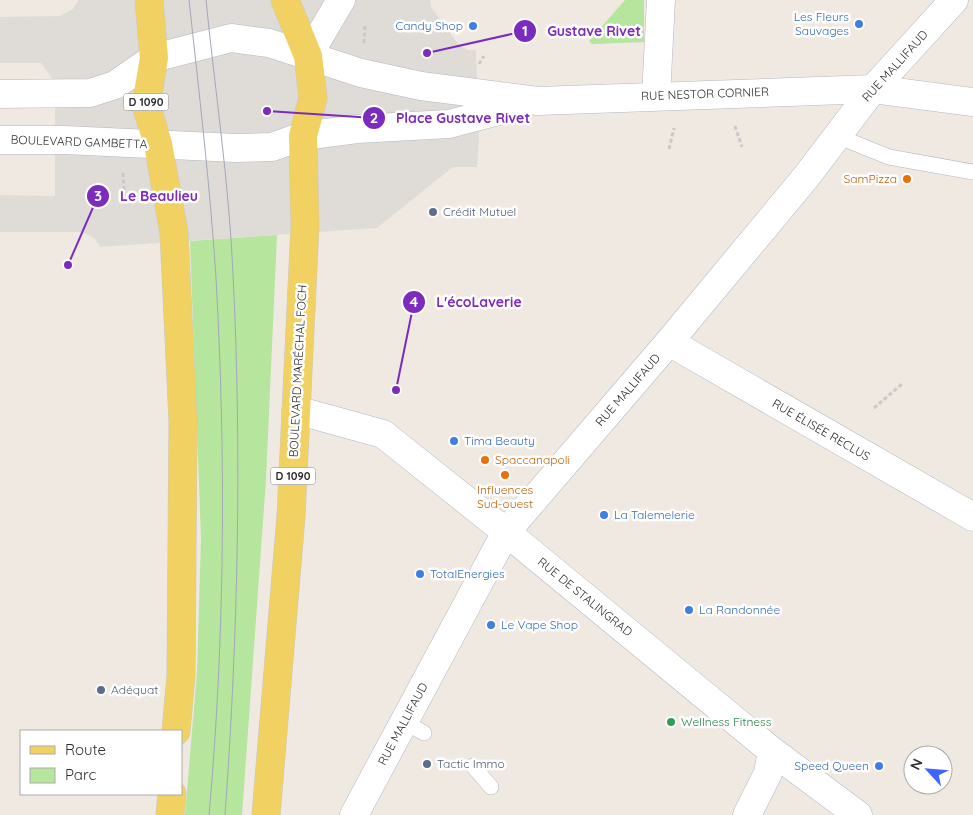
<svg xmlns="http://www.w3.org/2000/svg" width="973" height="815" viewBox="0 0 973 815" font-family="Quicksand,sans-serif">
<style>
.green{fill:#b6e59e}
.plaza{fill:#dfdcd8}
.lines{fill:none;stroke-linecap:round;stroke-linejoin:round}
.lane-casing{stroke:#b4b7c1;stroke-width:16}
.street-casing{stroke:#b4b7c1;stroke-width:29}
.secondary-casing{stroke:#b4b7c1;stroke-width:29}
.primary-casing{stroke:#c9c9c9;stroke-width:29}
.path{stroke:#c9c9c9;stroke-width:3;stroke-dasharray:4 2.5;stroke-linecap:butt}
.lane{stroke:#fff;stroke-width:15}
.street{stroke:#fff;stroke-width:28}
.secondary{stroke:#fff;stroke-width:28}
.primary{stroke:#f2d163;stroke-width:28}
.tram{stroke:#a3a6b8;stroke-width:1}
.shop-dot{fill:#3f7fe0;stroke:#fff;stroke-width:2}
.food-dot{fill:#e8710a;stroke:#fff;stroke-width:2}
.service-dot{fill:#5c6f8a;stroke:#fff;stroke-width:2}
.leisure-dot{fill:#2e9e5b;stroke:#fff;stroke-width:2}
.labels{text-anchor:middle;stroke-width:5;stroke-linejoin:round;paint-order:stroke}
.shield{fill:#fff;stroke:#6d6d6d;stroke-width:1}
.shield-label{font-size:11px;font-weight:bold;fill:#2e2e2e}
.shop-label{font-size:12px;fill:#366cbe;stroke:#fff;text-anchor:start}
.street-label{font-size:12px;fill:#2e2e2e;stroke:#fff}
.food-label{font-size:12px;fill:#c56008;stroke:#fff;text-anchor:end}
.service-label{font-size:12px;fill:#4e5e75;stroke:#fff;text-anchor:start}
.leisure-label{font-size:12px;fill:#27864d;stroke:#fff;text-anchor:start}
.leader{fill:none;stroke:#7b2cbf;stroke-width:2}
.callout-dot{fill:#7b2cbf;stroke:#fff;stroke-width:2}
.mark-label{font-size:15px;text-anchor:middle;font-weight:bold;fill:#fff}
.callout-label{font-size:14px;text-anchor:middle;font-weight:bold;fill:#7b2cbf;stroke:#fff;stroke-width:5;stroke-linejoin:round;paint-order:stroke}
</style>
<rect width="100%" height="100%" fill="#efe9e1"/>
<path class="green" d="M625 0H644V42L592 44 589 41Z
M277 235 266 479 242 815H185L197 672 201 538 190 241Z"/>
<path class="plaza" d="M78 0H430L431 7 459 45 468 50H476L479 140 477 167H453L377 228 100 247 94 238 83 232H0V195L55 196V83L41 63H0V17L60 16 73 9Z"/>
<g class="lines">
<g class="lane-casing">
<path id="lane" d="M837 136 889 157 973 172
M405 722 424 733
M473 766 491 787"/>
</g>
<g class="street-casing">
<path id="street" d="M656 96 661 0
M669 342 973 517
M296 410 383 434 506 532 772 751 858 815
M354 815 506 532 669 342 806 177 873 89 954 0
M747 815 768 773 772 751"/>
</g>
<g class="secondary-casing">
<path id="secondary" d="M308 56 341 0
M0 94 90 93 115 85 154 58 231 38 269 43 361 73 421 86 538 101 873 89 973 102
M0 140H64L236 148 272 147 303 136 357 129 449 124 522 105"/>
</g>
<g class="primary-casing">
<path id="primary" d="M149 0 154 58 146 105 158 144 174 233 183 421 181 676 176 731
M170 815 172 794
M266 815 291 516 305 226 303 136 313 98 308 56 285 0"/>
</g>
<path class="path" d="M364 43 365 26
M479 64 484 56
M735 126 742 147
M669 149 674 128
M123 173 125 203
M874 408 903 383"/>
<use href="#lane" class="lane"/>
<use href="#street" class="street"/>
<use href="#secondary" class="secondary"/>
<use href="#primary" class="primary"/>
<path class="tram" d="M189 0C199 92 210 185 216 278 226 456 225 637 209 815
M206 0C215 91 229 182 233 274 242 454 238 635 225 815"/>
</g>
<g class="shop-dot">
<circle cx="859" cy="24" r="5"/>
<circle cx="473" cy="26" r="5"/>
<circle cx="454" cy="441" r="5"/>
<circle cx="604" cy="515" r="5"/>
<circle cx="420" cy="574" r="5"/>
<circle cx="689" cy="610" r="5"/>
<circle cx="491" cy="625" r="5"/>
<circle cx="879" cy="766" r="5"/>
</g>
<g class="food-dot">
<circle cx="907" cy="179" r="5"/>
<circle cx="485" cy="460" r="5"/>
<circle cx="505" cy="475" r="5"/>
</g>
<g class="service-dot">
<circle cx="433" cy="212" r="5"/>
<circle cx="101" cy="690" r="5"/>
<circle cx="427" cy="764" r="5"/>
</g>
<circle class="leisure-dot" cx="671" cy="722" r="5"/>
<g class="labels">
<g class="shield">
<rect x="123.5" y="93.5" width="45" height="17" rx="4"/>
<rect x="270.5" y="467.5" width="45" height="17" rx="4"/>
</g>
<g class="shield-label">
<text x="146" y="106">D 1090</text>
<text x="293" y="480">D 1090</text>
</g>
<g class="shop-label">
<text x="849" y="21" text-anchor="end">Les Fleurs<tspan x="849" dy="14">Sauvages</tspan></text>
<text x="463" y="30" text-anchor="end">Candy Shop</text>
<text x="464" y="445">Tima Beauty</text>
<text x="614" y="519">La Talemelerie</text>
<text x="430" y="578">TotalEnergies</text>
<text x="699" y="614">La Randonnée</text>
<text x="501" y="629">Le Vape Shop</text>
<text x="869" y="770" text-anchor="end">Speed Queen</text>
</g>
<g class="street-label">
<text transform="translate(895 66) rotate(-48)" y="4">RUE MALLIFAUD</text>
<text transform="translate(705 94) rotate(-2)" y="4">RUE NESTOR CORNIER</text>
<text transform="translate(79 142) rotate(2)" y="4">BOULEVARD GAMBETTA</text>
<text transform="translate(298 371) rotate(-87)" y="4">BOULEVARD MARÉCHAL FOCH</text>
<text transform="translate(628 390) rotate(-49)" y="4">RUE MALLIFAUD</text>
<text transform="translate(821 430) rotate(30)" y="4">RUE ÉLISÉE RECLUS</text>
<text transform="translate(585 597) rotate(39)" y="4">RUE DE STALINGRAD</text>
<text transform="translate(403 724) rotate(-62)" y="4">RUE MALLIFAUD</text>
</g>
<g class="food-label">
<text x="897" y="183">SamPizza</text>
<text x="495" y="464" text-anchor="start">Spaccanapoli</text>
<text x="505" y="494" text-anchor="middle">Influences<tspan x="505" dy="14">Sud-ouest</tspan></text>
</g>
<g class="service-label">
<text x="443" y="216">Crédit Mutuel</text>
<text x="111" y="694">Adéquat</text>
<text x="437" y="768">Tactic Immo</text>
</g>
<g class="leisure-label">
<text x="681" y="726">Wellness Fitness</text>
</g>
</g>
<path class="leader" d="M427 53L525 31M267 111L374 118M68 265L98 196M396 390L414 302"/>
<g class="callout-dot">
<circle cx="427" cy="53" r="5"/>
<circle cx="267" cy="111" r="5"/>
<circle cx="68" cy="265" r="5"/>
<circle cx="396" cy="390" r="5"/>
<circle cx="525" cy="31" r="12"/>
<circle cx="374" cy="118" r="12"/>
<circle cx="98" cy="196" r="12"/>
<circle cx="414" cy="302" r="12"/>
</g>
<g class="mark-label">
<text x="525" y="36">1</text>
<text x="374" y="123">2</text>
<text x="98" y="201">3</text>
<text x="414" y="307">4</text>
</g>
<g class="callout-label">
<text x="594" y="36">Gustave Rivet</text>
<text x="463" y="123">Place Gustave Rivet</text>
<text x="159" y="201">Le Beaulieu</text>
<text x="479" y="307">L'écoLaverie</text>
</g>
<rect x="20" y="730" width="162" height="65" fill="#ffffff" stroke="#ababab"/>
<rect x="30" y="746" width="25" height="8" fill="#f2d163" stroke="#ababab"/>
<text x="65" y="755" font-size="15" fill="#2e2e2e">Route</text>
<rect x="30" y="768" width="25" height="15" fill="#b6e59e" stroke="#ababab"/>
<text x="65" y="780" font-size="15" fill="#2e2e2e">Parc</text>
<g transform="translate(928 770) rotate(296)"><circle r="24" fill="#ffffff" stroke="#ababab"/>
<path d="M0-4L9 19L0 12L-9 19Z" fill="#4264fb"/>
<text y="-8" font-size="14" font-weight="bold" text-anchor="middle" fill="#2e2e2e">N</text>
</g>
</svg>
